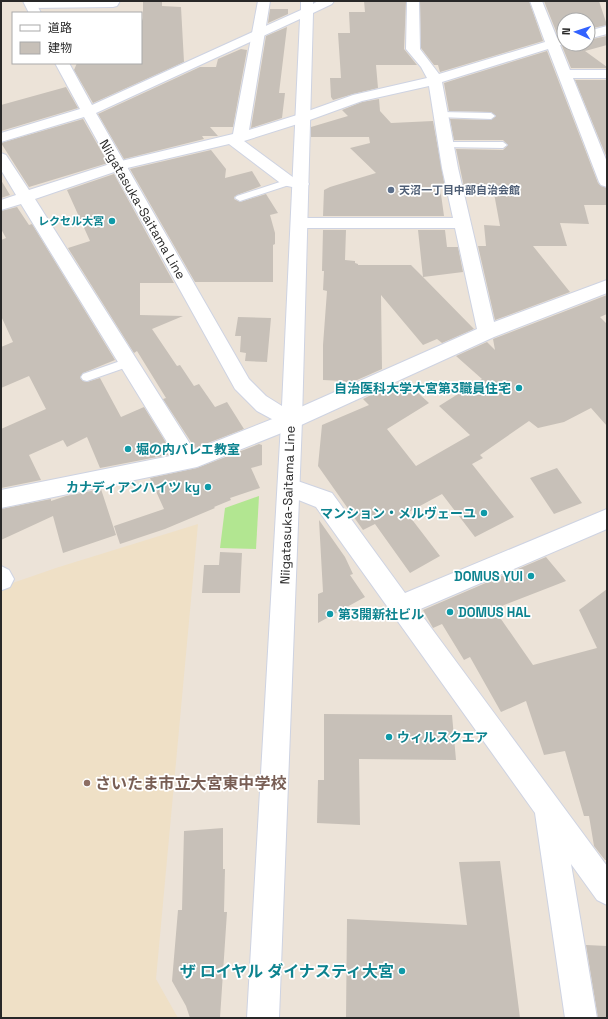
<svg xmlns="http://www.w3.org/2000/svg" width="608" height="1019" viewBox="0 0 608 1019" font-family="'Space Grotesk','Noto Sans JP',sans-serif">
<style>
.education{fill:#efe0c6}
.green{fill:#b2e691}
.building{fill:#c7c0b8}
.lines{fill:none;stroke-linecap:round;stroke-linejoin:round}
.lane-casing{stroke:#ced3e2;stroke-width:2}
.street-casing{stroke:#ced3e2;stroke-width:2}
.secondary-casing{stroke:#ced3e2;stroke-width:2}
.lane{fill:#fff;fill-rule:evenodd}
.street{fill:#fff;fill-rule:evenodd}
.secondary{fill:#fff;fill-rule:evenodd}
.service-dot{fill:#5c6f8a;stroke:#fff;stroke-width:1.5}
.culture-dot{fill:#0f9aa8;stroke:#fff;stroke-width:1.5}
.education-dot{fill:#8d6e63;stroke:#fff;stroke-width:1.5}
.labels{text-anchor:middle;stroke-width:3.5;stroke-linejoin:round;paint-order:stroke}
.far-service-label{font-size:11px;font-weight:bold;fill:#4e5e75;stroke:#fff;text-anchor:start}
.far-culture-label{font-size:11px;font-weight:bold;fill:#0d838f;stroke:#fff;text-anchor:end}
.street-label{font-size:13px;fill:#282828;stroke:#fff}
.culture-label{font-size:13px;font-weight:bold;fill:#0d838f;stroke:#fff;text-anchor:end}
.near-education-label{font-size:16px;font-weight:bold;fill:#785e54;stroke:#fff;text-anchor:start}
.near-culture-label{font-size:16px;font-weight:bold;fill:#0d838f;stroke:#fff;text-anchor:end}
</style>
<rect width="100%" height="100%" fill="#ece3d8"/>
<path class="education" d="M198 524 156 979 178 1018H1V587L59 567Z"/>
<path class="green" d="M259 496 256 549 220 548 225 508Z"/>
<path class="building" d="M143 1H162V6L181 7 184 62 93 103 74 70 77 63H141V24L143 18Z
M364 1H406L404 49 417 65H376L378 88 353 94 333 100 331 97 330 78H341L338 33H350L349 12H365Z
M420 1H529L543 41 440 72 438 65H434L421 48Z
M544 1H599L607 25 588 29V20H564V35L558 36Z
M270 9H288V14L268 23Z
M287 27 279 93H285L282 118 251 128 266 36Z
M607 36V45L585 51 607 67V68H571L562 46 566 44H588V40Z
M241 49 247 50 233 127H210L218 136H202L204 139 124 159 98 114 200 67H216L218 59Z
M547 51 598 183 601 186 607 188V205H584L589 224 560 223 567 246H533L570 292 495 320 478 246H486L484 225 500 226 493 188 464 187 456 149 503 150 508 145 503 140H454L450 119 491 120 496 116 491 112 449 111 444 83Z
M575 80H607V158Z
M66 87 78 108 1 131V105Z
M379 99 380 111 391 123 433 121 445 187H440L444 216H323L324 190 330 187 376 173 350 148 370 143 369 137H311V127L348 116 342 110 362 102Z
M83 119 108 163 29 187 1 143Z
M211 150 226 169 225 178 252 171 261 186 237 195 234 197V199L240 202 266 194 278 213 270 215 275 233V244L273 245V282H195L130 169Z
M114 174 174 283H140V315L183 316 152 329 177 366 180 365 194 386 199 384 215 407 227 402 244 429 195 448 163 399 166 398 137 351 134 353 68 248 90 241 67 190Z
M1 180 10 195 1 198Z
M17 207 29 225 32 224 115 360 83 373 80 378 83 381 87 382 100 378 121 417 144 407 173 454 100 468 87 437 67 447 63 440 29 455 41 480 1 488V429L46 409 29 376 1 388V347L13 342 1 316V240L6 238 1 229V211Z
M323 230H346L345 260 355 261V263L358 264V265H411L423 277 418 230H445L447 247H458L463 272 423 277 474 329 442 343 437 339 423 345 381 295 382 369 348 384 344 381 323 380V345L327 291 323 290 324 271H322Z
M607 295V314L600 317 607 324V426L591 408 564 422 538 428 529 421 480 455 483 458 472 464 514 517 475 537 442 494 407 513 440 556 410 573 375 524 363 530 318 466 322 425 369 405 363 399 383 389V391L404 380 429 403 387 429 416 466 470 435 439 406 482 379 456 356 487 342 495 350 493 339Z
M238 317 271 318 267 362 245 361 246 353 240 352 241 336H235Z
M259 444 262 445V465L251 468 260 488 230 498 231 500 214 507 215 508 165 529 120 544 114 526 164 509 150 478 197 468Z
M557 468 582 503 554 514 530 478Z
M101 489 116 535 63 553 53 516 1 540V509L51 499V501L66 496Z
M319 520 345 557 353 574 350 575 365 597 318 623V594L323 592Z
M220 552 242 553 240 593H202L204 565H219Z
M546 557 566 581 494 609 533 665 597 648 579 610 607 589V860H605L594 846 589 816H584L565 751 544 755 526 701 501 712 470 657 464 660 442 624 433 628 423 610Z
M324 714 452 715 456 760 359 759 360 825 317 823 318 780H324Z
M223 828V869H225L224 912H227L220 1018H190L186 1006 172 981 178 910H182L184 831Z
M500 861 520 1018H346L347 919 467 925 459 862Z
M586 945 607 946V1018H598Z"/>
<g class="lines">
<g class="lane-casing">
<path id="lane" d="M441 112 491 113 495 116 491 119 438 117 437 115Z
M446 142H503L507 145 503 148 443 147 442 145 443 143Z
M289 179 292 180 294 182 292 184 240 201 235 198 237 196Z
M129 358 133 359 135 362 133 365 87 381 83 380 81 377 83 374Z"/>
</g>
<g class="street-casing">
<path id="street" d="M27 1H120L117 6 113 7 31 8 27 7 25 4Z
M258 1H270L249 130 297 115 353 95 427 78 421 67 406 49 407 1H419L420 49 439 74 545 42 530 1H542L557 38 564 36 565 44 560 45 570 70H607V78H573L607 162V187L601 185 599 182 548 49 442 82 458 168 494 322 607 280V293L494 337 299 426 197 467 1 508V490L175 455 21 204 1 210V200L16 195 1 170V153L6 155 29 190 113 163 233 134ZM429 86 442 168 453 218H299L293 219 291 223 293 227 299 228H455L477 329 285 414 194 450 35 199 123 169 229 144 283 185 301 189 307 187 309 184 307 181 294 178 244 141 307 121 362 101Z
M607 26V34L588 39V31Z
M289 478 332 493 405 593 607 509V529L418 610 607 866V905L597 900 571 864 597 1018H565L535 813 316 507 281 493 278 487 281 481Z
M1 566 9 570 14 579 10 587 2 590Z"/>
</g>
<g class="secondary-casing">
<path id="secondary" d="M23 1H35L41 13H29Z
M301 1H313V4L318 1H334L332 4 313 13 302 420 279 1018H247L281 424 257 411 235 389 84 117 1 142V133L80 109 55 63H69L92 105 301 10ZM300 19 282 406 266 396 249 379 96 113Z"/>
</g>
<use href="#lane" class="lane"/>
<use href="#street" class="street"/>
<use href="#secondary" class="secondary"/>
</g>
<circle class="service-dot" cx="391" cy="190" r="4"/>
<g class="culture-dot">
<circle cx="112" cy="221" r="4"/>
<circle cx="519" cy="388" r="4"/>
<circle cx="128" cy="449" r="4"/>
<circle cx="208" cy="487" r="4"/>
<circle cx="484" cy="513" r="4"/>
<circle cx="531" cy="576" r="4"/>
<circle cx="450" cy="612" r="4"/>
<circle cx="330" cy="614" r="4"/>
<circle cx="389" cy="737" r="4"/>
<circle cx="402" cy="971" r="4"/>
</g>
<circle class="education-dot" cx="87" cy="783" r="4"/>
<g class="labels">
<g class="far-service-label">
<text x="399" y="194">天沼一丁目中部自治会館</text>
</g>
<g class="far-culture-label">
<text x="104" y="225">レクセル大宮</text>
</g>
<g class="street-label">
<text transform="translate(143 209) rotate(60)" y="5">Niigatasuka-Saitama Line</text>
<text transform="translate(287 505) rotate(-88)" y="5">Niigatasuka-Saitama Line</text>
</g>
<g class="culture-label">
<text x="511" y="393">自治医科大学大宮第3職員住宅</text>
<text x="136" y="454" text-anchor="start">堀の内バレエ教室</text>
<text x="200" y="492">カナディアンハイツ ky</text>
<text x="476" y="518">マンション・メルヴェーユ</text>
<text x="523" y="581">DOMUS YUI</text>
<text x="458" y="617" text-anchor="start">DOMUS HAL</text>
<text x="338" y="619" text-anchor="start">第3開新社ビル</text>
<text x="397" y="742" text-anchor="start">ウィルスクエア</text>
</g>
<g class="near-education-label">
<text x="95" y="789">さいたま市立大宮東中学校</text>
</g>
<g class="near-culture-label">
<text x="394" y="977">ザ ロイヤル ダイナスティ大宮</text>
</g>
</g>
<rect width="608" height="1019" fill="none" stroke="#282828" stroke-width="4"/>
<rect x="12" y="12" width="130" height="52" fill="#ffffff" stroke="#a9a9a9"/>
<rect x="20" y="25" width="20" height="6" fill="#ffffff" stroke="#a9a9a9"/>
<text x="48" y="32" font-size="12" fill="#282828">道路</text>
<rect x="20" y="42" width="20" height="12" fill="#c7c0b8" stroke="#a9a9a9"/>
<text x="48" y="52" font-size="12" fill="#282828">建物</text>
<g transform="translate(576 32) rotate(273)"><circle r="19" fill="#ffffff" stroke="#a9a9a9"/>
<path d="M0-3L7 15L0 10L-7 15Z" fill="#3262ff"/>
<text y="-6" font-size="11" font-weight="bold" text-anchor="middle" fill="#282828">N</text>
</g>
</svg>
